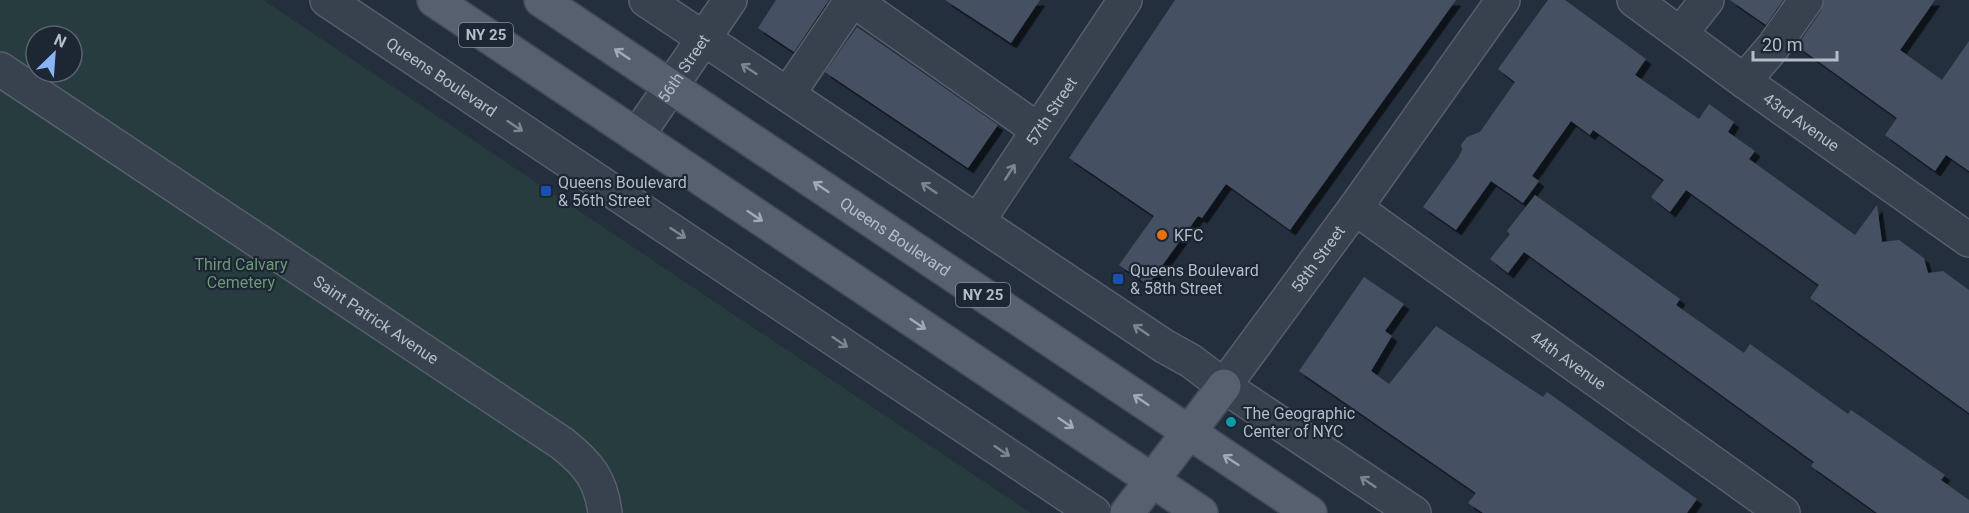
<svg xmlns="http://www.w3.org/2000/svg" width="1969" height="513" viewBox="0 0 1969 513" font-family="Roboto,sans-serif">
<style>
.green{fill:#263c3f;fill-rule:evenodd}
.building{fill:#455162;filter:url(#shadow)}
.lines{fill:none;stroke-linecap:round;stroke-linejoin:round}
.minor-casing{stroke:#565f6c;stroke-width:36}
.major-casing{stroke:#414a57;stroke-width:36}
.minor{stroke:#38414e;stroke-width:33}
.major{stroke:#56606e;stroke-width:33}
.oneway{stroke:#a1aab7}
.oneway2{stroke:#7c8592}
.transit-dot{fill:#1a4fb4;stroke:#1d2633;stroke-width:2}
.food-dot{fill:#e8710a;stroke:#1d2633;stroke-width:2}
.culture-dot{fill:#0f9aa8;stroke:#1d2633;stroke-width:2}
.labels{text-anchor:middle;stroke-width:4.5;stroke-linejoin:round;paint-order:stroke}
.shield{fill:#1d2633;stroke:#878f9c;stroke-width:1.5}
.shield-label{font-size:15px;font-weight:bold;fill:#b4bcc9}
.street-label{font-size:16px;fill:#b4bcc9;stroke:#1d2633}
.poi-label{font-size:16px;fill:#b4bcc9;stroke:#1d2633;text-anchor:start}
.park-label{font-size:16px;fill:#6b9a76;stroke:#1d2633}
</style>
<defs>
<filter id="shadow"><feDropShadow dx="5.5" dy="5.5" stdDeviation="0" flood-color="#0009"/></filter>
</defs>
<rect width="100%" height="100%" fill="#242f3e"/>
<path class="green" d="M0 0H263L1031 513H0ZM36 36H72V72H36Z"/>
<path class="building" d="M776 0H829L794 52 758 28Z
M945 0H1040L1011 43Z
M1175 0H1456L1290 230 1226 184 1202 218 1198 216 1148 285 1119 265 1154 216 1069 158Z
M1548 0H1565L1646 59 1635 75 1699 119 1709 104 1734 122 1728 132 1755 151 1749 159 1855 235 1877 205 1882 242 1899 240 1924 258 1928 273 1943 271 1969 290V413L1810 298 1819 285 1686 190 1670 212 1651 197 1664 180 1593 130 1590 135 1571 121 1532 176 1539 181 1523 203 1491 181 1456 230 1423 207 1458 158 1462 150 1461 145 1467 137 1480 132 1515 82 1498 69Z
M1730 0H1783L1766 25Z
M1824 0H1935L1900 50 1942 80 1969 41V171L1946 155 1935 171 1885 135 1897 118 1797 46 1821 11Z
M857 27 998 125 968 168 825 72Z
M1535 195 1680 299 1676 305 1744 353 1750 344 1848 414 1851 410 1945 475 1941 480 1969 500V513H1877L1811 466 1814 462 1524 252 1508 273 1490 259 1510 234 1507 231Z
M1364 277 1404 304 1385 331 1392 336 1371 371 1389 384 1436 326 1543 397 1547 392 1697 499 1687 513H1483L1468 503 1476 493 1299 371Z"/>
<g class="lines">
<g class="minor-casing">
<g id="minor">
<path id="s1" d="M327 0 1094 513"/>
<path d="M646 0 1164 346 1191 361 1224 386 1414 513"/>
<path d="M853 0 1038 130"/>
<path id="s2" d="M1634 0 1744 81 1969 240"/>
<path d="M1681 33 1707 0"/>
<path id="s3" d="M0 69 563 444C589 465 601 480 605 513"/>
<path d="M1744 81 1773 47 1806 0"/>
<path d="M788 94 852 0"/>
<path id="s4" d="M637 136 730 0"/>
<path id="s5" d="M1355 208 1783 513"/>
<path id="s6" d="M978 221 1125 0"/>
<path id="s7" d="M1224 386 1355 208 1503 0"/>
</g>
</g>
<g class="major-casing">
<g id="major">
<path d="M434 0 1201 513"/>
<path id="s8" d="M541 0 1310 513"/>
<path d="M1127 513 1224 386"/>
</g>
</g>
<use href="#minor" class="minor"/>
<use href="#major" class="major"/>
</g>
<defs><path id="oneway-shaft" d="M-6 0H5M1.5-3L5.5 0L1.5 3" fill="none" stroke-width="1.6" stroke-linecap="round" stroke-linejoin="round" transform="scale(1.5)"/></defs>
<g class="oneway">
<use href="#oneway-shaft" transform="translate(622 54) rotate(-146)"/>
<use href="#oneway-shaft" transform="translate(821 187) rotate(-146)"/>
<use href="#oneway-shaft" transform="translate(755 216) rotate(34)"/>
<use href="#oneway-shaft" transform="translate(918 324) rotate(34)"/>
<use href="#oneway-shaft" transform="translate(1141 400) rotate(-146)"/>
<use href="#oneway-shaft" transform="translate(1066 423) rotate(34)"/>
<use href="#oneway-shaft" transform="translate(1231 460) rotate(-147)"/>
</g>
<g class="oneway2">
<use href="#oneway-shaft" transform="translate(749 69) rotate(-147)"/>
<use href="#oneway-shaft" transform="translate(515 126) rotate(34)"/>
<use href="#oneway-shaft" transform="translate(1010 172) rotate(-57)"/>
<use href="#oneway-shaft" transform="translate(929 188) rotate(-146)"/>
<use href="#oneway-shaft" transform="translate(678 233) rotate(33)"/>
<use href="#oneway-shaft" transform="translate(1141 330) rotate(-146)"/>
<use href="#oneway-shaft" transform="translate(840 342) rotate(34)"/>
<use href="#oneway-shaft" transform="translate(1002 451) rotate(34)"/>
<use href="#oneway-shaft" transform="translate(1368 482) rotate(-146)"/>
</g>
<g class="transit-dot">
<rect x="540" y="185" width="12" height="12" rx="3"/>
<rect x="1112" y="273" width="12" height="12" rx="3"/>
</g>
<circle class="food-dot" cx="1162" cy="235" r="6"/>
<circle class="culture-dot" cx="1231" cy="422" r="6"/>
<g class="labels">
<g class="shield">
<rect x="459" y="23" width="54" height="24" rx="4.5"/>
<rect x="956" y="283" width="54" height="24" rx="4.5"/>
</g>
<g class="shield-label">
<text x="486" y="40">NY 25</text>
<text x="983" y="300">NY 25</text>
</g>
<g class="street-label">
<text dy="6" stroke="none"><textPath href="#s4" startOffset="82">56th Street</textPath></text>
<text dy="6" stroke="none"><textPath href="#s1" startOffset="138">Queens Boulevard</textPath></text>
<text dy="6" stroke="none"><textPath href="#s6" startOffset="132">57th Street</textPath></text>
<text dy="6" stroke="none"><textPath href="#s2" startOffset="207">43rd Avenue</textPath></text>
<text dy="6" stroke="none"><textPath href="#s8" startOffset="426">Queens Boulevard</textPath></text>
<text dy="6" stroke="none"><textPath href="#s7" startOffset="158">58th Street</textPath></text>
<text dy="6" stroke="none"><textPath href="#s3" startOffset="452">Saint Patrick Avenue</textPath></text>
<text dy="6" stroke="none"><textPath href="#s5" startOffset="262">44th Avenue</textPath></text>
</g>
<g class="poi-label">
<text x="558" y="188">Queens Boulevard<tspan x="558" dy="18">&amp; 56th Street</tspan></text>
<text x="1174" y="241">KFC</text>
<text x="1130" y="276">Queens Boulevard<tspan x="1130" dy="18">&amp; 58th Street</tspan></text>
<text x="1243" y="419">The Geographic<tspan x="1243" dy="18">Center of NYC</tspan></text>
</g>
<g class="park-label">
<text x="241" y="270">Third Calvary<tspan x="241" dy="18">Cemetery</tspan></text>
</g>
</g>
<g transform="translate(54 54) rotate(25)"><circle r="28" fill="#1d2633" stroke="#59626f" stroke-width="1.5"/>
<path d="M0-4.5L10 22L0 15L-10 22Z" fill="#8ab4f8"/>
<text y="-9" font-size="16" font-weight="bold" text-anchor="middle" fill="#b4bcc9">N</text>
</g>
<path d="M1753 51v9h84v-9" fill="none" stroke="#b4bcc9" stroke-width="3"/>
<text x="1762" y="51" font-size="18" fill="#b4bcc9" stroke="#1d2633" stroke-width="4.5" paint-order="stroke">20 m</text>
</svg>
